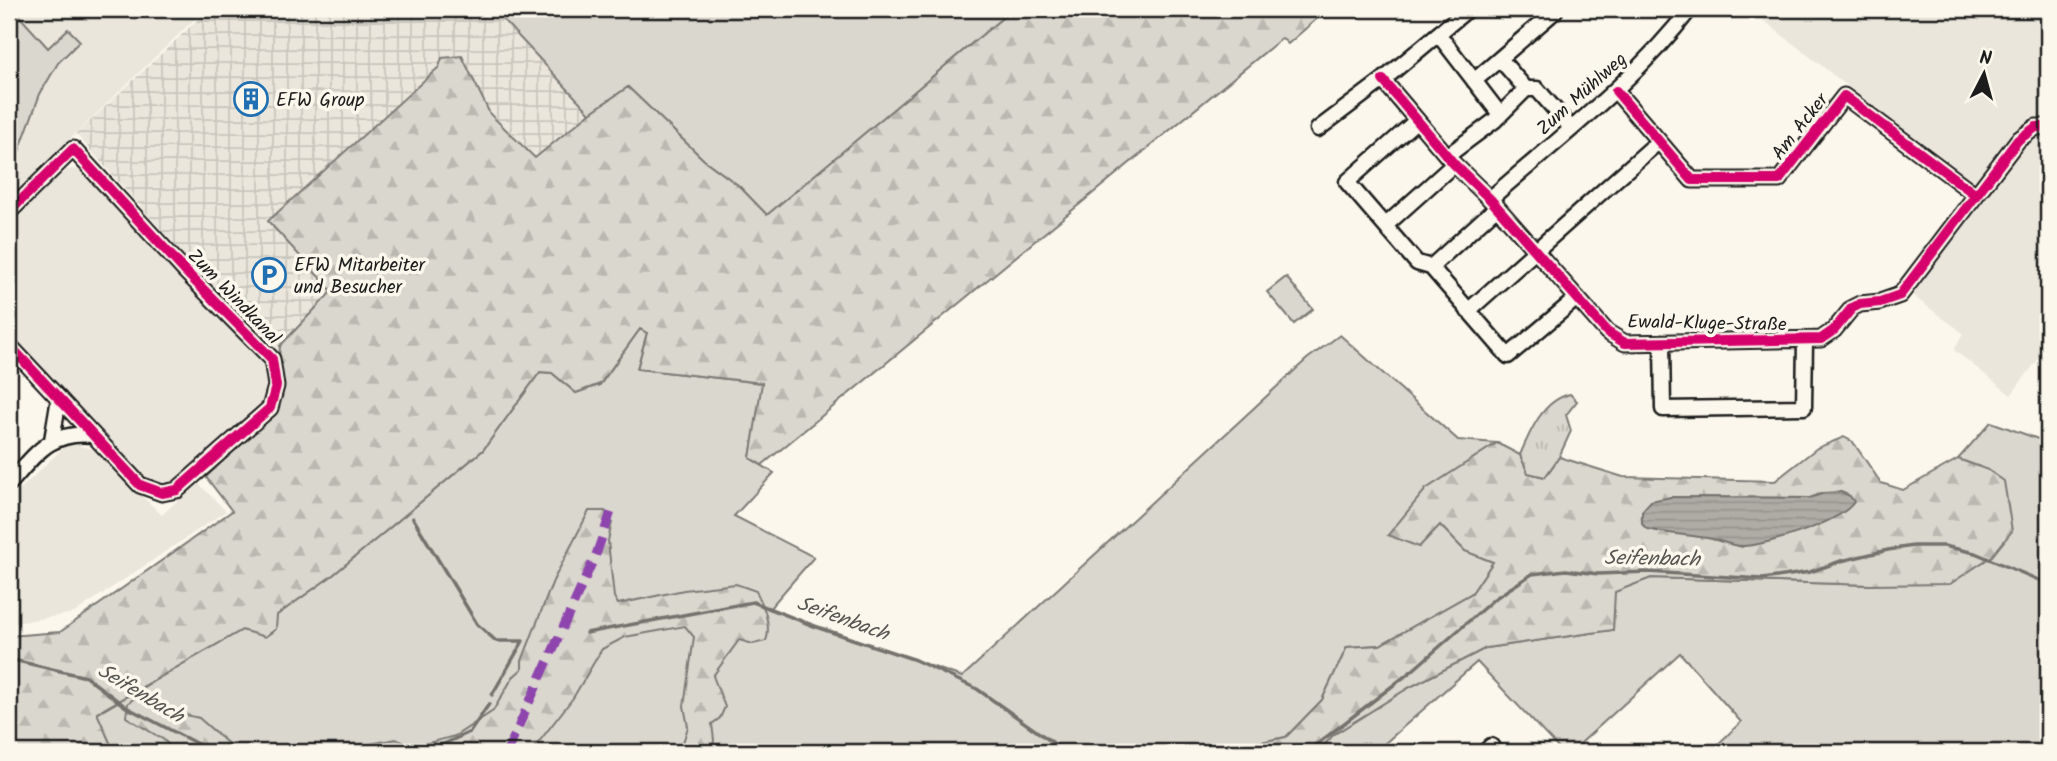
<svg xmlns="http://www.w3.org/2000/svg" width="2057" height="761" viewBox="0 0 2057 761" font-family="Kalam,sans-serif">
<style>
.built{fill:#eae6dc}
.industrial{fill:url(#industrial-grid)}
.grass{fill:#dad7ce;stroke:#7b7a75;stroke-width:2}
.forest{fill:url(#forest-firs);stroke:#7b7a75;stroke-width:2;fill-rule:evenodd}
.park{fill:url(#park-tufts);stroke:#7b7a75;stroke-width:2}
.water{fill:url(#water-rules);stroke:#74726e;stroke-width:2}
.lines{fill:none;stroke-linecap:round;stroke-linejoin:round}
.stream{stroke:#74726e;stroke-width:3.5}
.minor-casing{stroke:#1c1c1c;stroke-width:19}
.minor{stroke:#fbf7ec;stroke-width:14}
.quiet{stroke:#8e44ad;stroke-width:9;stroke-dasharray:18 9;stroke-linecap:butt}
.cycleway-casing{stroke:#fbf7ec;stroke-width:15}
.cycleway{stroke:#d6006c;stroke-width:10}
.labels{text-anchor:middle;stroke-width:7;stroke-linejoin:round;paint-order:stroke}
.street-label{font-size:19px;fill:#1c1c1c;stroke:#fbf7ec}
.poi-label{font-size:19px;fill:#1c1c1c;stroke:#fbf7ec;text-anchor:start}
.water-label{font-size:21px;font-style:italic;fill:#575653;stroke:#fbf7ec}
</style>
<defs>
<pattern id="industrial-grid" width="8" height="8" patternUnits="userSpaceOnUse" patternTransform="scale(1.75)"><rect width="8" height="8" fill="#eae6dc"/><path d="M0 4h8M4 0v8" fill="none" stroke="#c8c5bc"/></pattern>
<pattern id="forest-firs" width="22" height="20" patternUnits="userSpaceOnUse" patternTransform="scale(1.75)"><rect width="22" height="20" fill="#dad7ce"/><path d="M5 1l3.5 6h-7zM16 11l3.5 6h-7z" fill="#bab8b0"/></pattern>
<pattern id="park-tufts" width="24" height="20" patternUnits="userSpaceOnUse" patternTransform="scale(1.75)"><rect width="24" height="20" fill="#dad7ce"/><path d="M3 7l-1-3M5 7V3M7 7l1-3M15 17l-1-3M17 17v-4M19 17l1-3" fill="none" stroke="#bab8b0"/></pattern>
<pattern id="water-rules" width="6" height="5" patternUnits="userSpaceOnUse" patternTransform="scale(1.75)"><rect width="6" height="5" fill="#afaca5"/><path d="M0 2.5h6" fill="none" stroke="#96938d"/></pattern>
</defs>
<rect width="100%" height="100%" fill="#fbf7ec"/>
<filter id="ink" filterUnits="userSpaceOnUse"><feTurbulence type="fractalNoise" baseFrequency=".0143" numOctaves="2"/><feDisplacementMap in="SourceGraphic" scale="14" xChannelSelector="R" yChannelSelector="G"/><feConvolveMatrix kernelMatrix="1 2 1 2 8 2 1 2 1" color-interpolation-filters="sRGB"/></filter>
<g filter="url(#ink)">
<path class="built" d="M9 9H205L9 198Z
M1749 9H2048V346L2011 395 1954 350 1963 333 1916 298 1912 294 1988 196Z
M73 169 85 172 264 362 269 390 263 407 175 484 166 486 142 479 9 337V221L57 177 67 170Z
M76 445 93 449 162 515 197 482 226 511 74 613 9 624V500L65 446Z"/>
<path class="industrial" d="M209 9H493L590 113 535 158 490 114 462 56 442 58 332 291 280 346 279 357 198 277 180 251 76 134Z"/>
<path class="grass" d="M9 9H13L48 48 68 29 80 41 58 63 40 94 15 162 9 168Z
M493 9H1013L767 215 739 186 704 160 628 87 590 113Z
M1286 277 1313 309 1294 324 1267 292Z
M640 329 647 333 637 369 763 383 750 458 774 473 734 516 814 557 769 609 962 677 1307 359 1340 335 1458 440 1497 443 1483 453 1440 525 1465 551 1493 562 1472 593 1380 645 1347 647 1322 700 1286 737 1210 752H114L97 714 242 630 265 636 277 615 333 575 483 450 540 372 552 373 576 393 600 385Z
M1991 422 2041 440 2048 431V752H1710L1741 722 1680 653 1571 752H1562L1477 662 1375 752H1318L1333 735 1408 688 1486 648 1613 630 1614 591 1651 578 1871 585 1988 470 1958 459Z"/>
<path class="forest" d="M1013 9H1328L1288 44 1282 38 762 465 750 458 762 383 637 369 647 333 640 329 600 384 576 393 552 373 540 372 483 450 333 575 277 615 276 629 265 637 242 630 97 713 114 752H9V636L60 632 232 511 206 477 275 411 280 346 332 291 268 221 439 67 442 58 462 56 490 114 535 158 590 113 628 87 704 160 739 186 767 215Z
M1844 437 1853 442 1881 483 1903 490 1958 459 1988 470 2004 481 2012 531 1992 556 1950 584 1871 585 1651 578 1615 592 1613 630 1486 648 1408 688 1333 735 1318 752H1210L1286 737 1322 700 1347 647 1380 645 1472 593 1493 562 1465 551 1440 525 1419 547 1388 535 1426 489 1497 443 1520 455 1528 473 1545 477 1559 457 1623 477 1775 481 1817 448ZM1824 493 1742 547 1713 539 1671 497 1810 498Z
M589 511H605L612 522 608 541 614 597 618 604 684 590 736 584 756 591C764 606 772 625 766 641L753 644 739 640 713 676 725 707 720 718 712 724 714 740 712 752H680L688 727 684 706 694 637 685 626 625 637 602 649 573 698 531 752H466L461 749 445 752H328L396 739 413 747 455 736 493 711 513 677 522 669V661L553 581Z
M139 695 165 710 199 718 233 748 244 752H175L164 740 126 717 128 703Z"/>
<path class="park" d="M1570 394 1577 401 1566 415 1571 431 1559 457 1545 477 1528 473 1520 455C1530 431 1543 400 1570 394Z"/>
<path class="water" d="M1841 492 1850 496 1854 502C1841 522 1768 545 1744 546 1733 547 1722 541 1712 539 1690 535 1668 534 1647 529L1642 524V511L1651 501 1671 497 1810 498 1824 493Z"/>
<g class="lines">
<path class="stream" d="M413 518 477 624 496 641H523L492 695
M586 633 753 602 819 628 913 659 977 689 1066 752
M9 659 86 677 126 707 213 752
M407 752 435 748 470 732 489 704
M1307 752 1413 670 1494 599 1532 574 1566 570 1598 574 1647 572 1763 579 1810 572 1841 561 1888 550 1913 546H1944L1975 553 2048 584"/>
<g class="minor-casing">
<path id="minor" d="M1439 35 1499 113
M1500 59 1526 89H1537L1571 128
M1383 80 1454 164 1490 199 1607 332 1625 343 1821 339 1834 330 1852 308 1860 304 1880 302 1900 295 2018 140 2036 127H2048
M1474 81 1555 11
M1616 91 1692 180H1779L1844 96 1976 195
M1417 120 1347 182 1417 263 1431 267 1508 356 1577 298
M1318 129 1383 80 1468 9
M1447 156 1494 121 1526 89
M1490 199C1559 138 1634 82 1690 9
M9 212 73 149 186 272 272 359 276 386 270 408 177 490 162 493 140 485 9 345
M1386 225 1454 164
M1431 267 1497 207
M1468 311 1658 142
M1662 342 1663 409 1804 407 1805 341
M52 440 59 398
M9 484C35 455 50 430 93 435
M1485 752 1491 746 1495 752"/>
</g>
<use href="#minor" class="minor"/>
<path class="quiet" d="M507 752 597 552 613 506"/>
<g class="cycleway-casing">
<path id="cycleway" d="M1383 80 1454 164 1490 199 1607 332 1625 343 1821 339 1834 330 1852 308 1860 304 1880 302 1900 295 2018 140 2036 127H2048
M1616 91 1692 180H1779L1844 96 1976 195
M9 212 73 149 186 272 272 359 276 386 270 408 177 490 162 493 140 485 9 345"/>
</g>
<use href="#cycleway" class="cycleway"/>
</g>
</g>
<defs>
<g id="building-ring" transform="scale(1.75)"><circle r="9.5" fill="#fbf7ec" stroke="#1f6fb2" stroke-width="1.5"/><path d="M-4-6H4V6H1V3H-1V6H-4ZM-2.5-4.3h1.7v1.8h-1.7ZM.8-4.3h1.7v1.8H.8ZM-2.5-1h1.7V.8h-1.7ZM.8-1h1.7V.8H.8Z" fill="#1f6fb2"/></g>
<g id="parking-ring" transform="scale(1.75)"><circle r="9.5" fill="#fbf7ec" stroke="#1f6fb2" stroke-width="1.5"/><path d="M-3.5-5.5H1a3.5 3.5 0 0 1 0 7H-1V5.5H-3.5ZM-1-3.4V-.6H.8a1.4 1.4 0 0 0 0-2.8Z" fill="#1f6fb2"/></g>
</defs>
<g fill-rule="evenodd">
<use href="#building-ring" x="251" y="99"/>
<use href="#parking-ring" x="269" y="275"/>
</g>
<g class="labels">
<g class="street-label">
<text transform="translate(1581 93) rotate(-42)" y="7">Zum Mühlweg</text>
<text transform="translate(1799 126) rotate(-52)" y="7">Am Acker</text>
<text transform="translate(235 296) rotate(46)" y="7">Zum Windkanal</text>
<text transform="translate(1707 322) rotate(1)" y="7">Ewald-Kluge-Straße</text>
</g>
<g class="poi-label">
<text x="276" y="106">EFW Group</text>
<text x="294" y="271">EFW Mitarbeiter<tspan x="294" dy="22">und Besucher</tspan></text>
</g>
<g class="water-label">
<text transform="translate(1652 558) rotate(1)" y="7">Seifenbach</text>
<text transform="translate(843 618) rotate(20)" y="7">Seifenbach</text>
<text transform="translate(141 693) rotate(31)" y="7">Seifenbach</text>
</g>
</g>
<rect width="2057" height="761" fill="none" stroke="#fbf7ec" stroke-width="35"/>
<rect x="18" y="18" width="2022" height="726" fill="none" stroke="#1c1c1c" stroke-width="2.5" filter="url(#ink)"/>
<g transform="translate(1984 74) rotate(6)" stroke="#fbf7ec" stroke-width="5" paint-order="stroke">
<path d="M0-5L12 26L0 18L-12 26Z" fill="#1c1c1c"/>
<text y="-10" font-size="19" font-weight="bold" text-anchor="middle" fill="#1c1c1c">N</text>
</g>
</svg>
